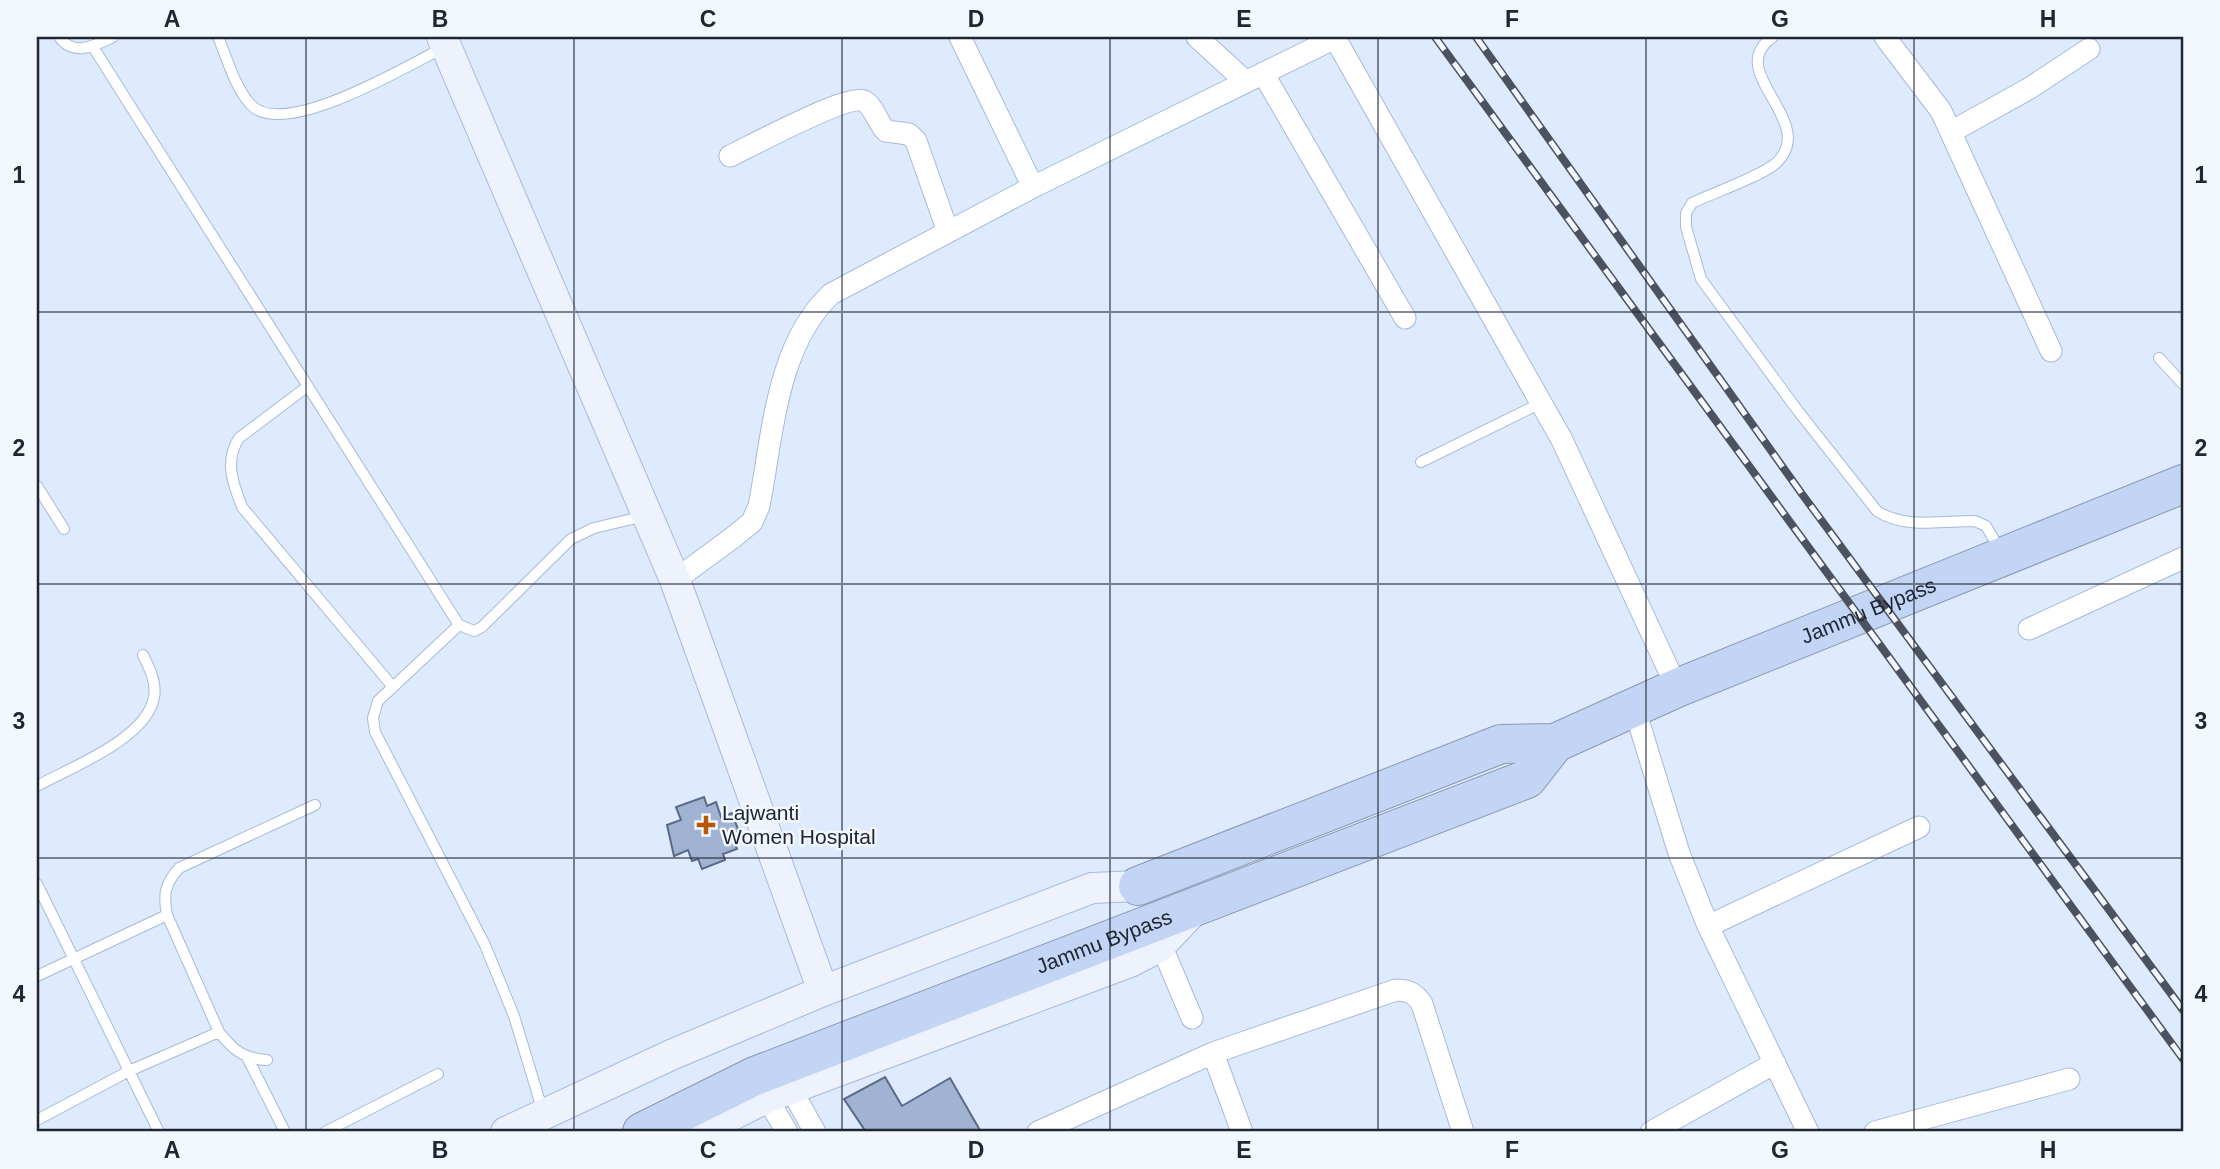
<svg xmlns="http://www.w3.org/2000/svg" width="2220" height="1169" viewBox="0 0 2220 1169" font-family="Helvetica,sans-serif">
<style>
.building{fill:#a1b3d3;stroke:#596986;stroke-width:2}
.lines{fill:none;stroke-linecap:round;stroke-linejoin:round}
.lane-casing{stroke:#a7bada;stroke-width:12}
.street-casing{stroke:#a7bada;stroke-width:23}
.secondary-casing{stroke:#a7bada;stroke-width:32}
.highway-casing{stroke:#8a98b0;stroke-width:40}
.lane{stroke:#fff;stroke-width:10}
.street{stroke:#fff;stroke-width:21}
.secondary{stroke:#edf2fc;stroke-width:30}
.highway{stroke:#c3d5f4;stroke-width:38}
.rail-casing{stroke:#4b5361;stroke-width:8}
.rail{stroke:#f3f7fe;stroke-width:5;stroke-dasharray:16;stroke-linecap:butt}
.grid{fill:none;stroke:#202733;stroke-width:2;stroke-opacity:0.55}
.poi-dot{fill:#b55706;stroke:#f3f7fe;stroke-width:2.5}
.labels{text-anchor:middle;stroke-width:5;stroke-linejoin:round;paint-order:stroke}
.street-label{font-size:21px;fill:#202733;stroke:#f3f7fe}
.poi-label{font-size:21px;fill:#202733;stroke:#f3f7fe;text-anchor:start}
.neatline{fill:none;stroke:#202733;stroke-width:2.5}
.grid-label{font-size:23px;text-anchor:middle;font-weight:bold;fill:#202733}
</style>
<rect width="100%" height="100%" fill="#deeafe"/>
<path class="building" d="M704 797 707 806 716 802 721 817 732 813 739 832 731 834 737 849 723 854 725 860 702 869 698 859 692 861 688 850 674 856 667 825 681 820 676 807Z
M885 1077 902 1106 950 1078 981 1132H866L844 1099Z"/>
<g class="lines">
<g class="lane-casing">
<path id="lane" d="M59 37C74 57 94 46 113 37
M218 37C227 58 235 88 251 105 285 140 408 65 445 47
M1773 37C1721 71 1822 123 1775 164 1759 177 1713 193 1692 203L1686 213V227L1701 279 1798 411 1877 511C1904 529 1943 521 1975 521L1986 526 2000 550
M93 47 459 625 474 631 482 627 571 539 594 528 645 516
M2159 358 2183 384
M308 386 239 438C224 461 233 484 242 507L393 687
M1421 462 1541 403
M37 486 64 529
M459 625 378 701 373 718 375 732 485 945 514 1016 543 1112
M37 786C71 767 147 739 154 697 157 683 149 667 143 655
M37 884 159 1132
M37 976 167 915
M248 1059 285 1132
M267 1060C244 1059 233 1050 219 1032L167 915C163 894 165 884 179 868L315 805
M37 1120 129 1071 219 1032
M325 1132 438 1074"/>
</g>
<g class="street-casing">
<path id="street" d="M960 37 1033 187
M1197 37 1246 82
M1885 37 1941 111 2051 351
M1335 38 1562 440 1677 688
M1263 73 1405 318
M1951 132 2030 88 2089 49
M730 156C751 146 847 94 864 101 874 106 878 124 886 131L909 134 916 141 948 232
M675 580 731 539 752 522 759 506C773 435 776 346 831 294L1033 187 1337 37
M2029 629 2183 558
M1634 707 1679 853 1708 926 1808 1132
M1708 926 1919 827
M1161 945 1192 1018
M1213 1053 1242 1132
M760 1086 787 1132
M791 1089 815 1132
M1038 1132 1213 1053 1396 990C1408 990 1415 993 1422 1004L1463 1132
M1651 1132 1775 1063
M1875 1132 2069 1079"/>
</g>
<g class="secondary-casing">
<path id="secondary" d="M442 37 675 580 823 991
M506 1132 671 1055 823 991 1092 888 1138 886
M698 1132 766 1098 1130 962 1159 947 1194 910"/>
</g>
<g class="highway-casing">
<g id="highway">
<path id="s1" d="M1138 886 1501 744 1555 743 1677 688 2183 484"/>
<path id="s2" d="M642 1132 755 1076 1527 779 1555 743"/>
</g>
</g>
<use href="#lane" class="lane"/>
<use href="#street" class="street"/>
<use href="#secondary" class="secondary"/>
<use href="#highway" class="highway"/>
<g class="rail-casing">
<path id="rail" d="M1435 37 2183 1059
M1476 37 1802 494 2183 1010"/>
</g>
<use href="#rail" class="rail"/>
</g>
<path class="grid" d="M306 37V1132M574 37V1132M842 37V1132M1110 37V1132M1378 37V1132M1646 37V1132M1914 37V1132M37 312H2183M37 584H2183M37 858H2183"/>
<path class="poi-dot" d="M702.5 814.5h7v7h7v7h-7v7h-7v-7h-7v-7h7z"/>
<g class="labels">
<g class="street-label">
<text dy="7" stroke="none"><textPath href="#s1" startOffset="784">Jammu Bypass</textPath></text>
<text dy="7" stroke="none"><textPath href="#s2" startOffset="500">Jammu Bypass</textPath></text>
</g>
<g class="poi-label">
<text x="722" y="820">Lajwanti<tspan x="722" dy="24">Women Hospital</tspan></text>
</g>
</g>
<rect width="2220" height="1169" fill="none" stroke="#f3f7fe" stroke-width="77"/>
<rect x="38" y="38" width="2144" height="1092" class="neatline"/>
<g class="grid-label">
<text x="172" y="27">A</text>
<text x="440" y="27">B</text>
<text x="708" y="27">C</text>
<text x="976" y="27">D</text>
<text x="1244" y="27">E</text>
<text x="1512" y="27">F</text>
<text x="1780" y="27">G</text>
<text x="2048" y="27">H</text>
<text x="19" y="183">1</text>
<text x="2201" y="183">1</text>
<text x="19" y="456">2</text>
<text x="2201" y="456">2</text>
<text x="19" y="729">3</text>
<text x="2201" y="729">3</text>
<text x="19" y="1002">4</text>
<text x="2201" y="1002">4</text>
<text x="172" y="1158">A</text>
<text x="440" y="1158">B</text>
<text x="708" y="1158">C</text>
<text x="976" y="1158">D</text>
<text x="1244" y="1158">E</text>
<text x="1512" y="1158">F</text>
<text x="1780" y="1158">G</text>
<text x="2048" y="1158">H</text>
</g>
</svg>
